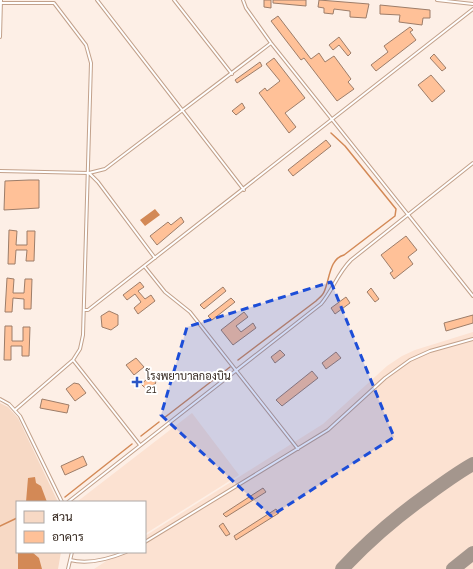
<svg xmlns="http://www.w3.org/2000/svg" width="473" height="569" viewBox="0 0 473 569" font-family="Raleway,Sarabun,sans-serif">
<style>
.built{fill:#fce2d2}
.green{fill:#f7d9c5}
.water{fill:#d38956}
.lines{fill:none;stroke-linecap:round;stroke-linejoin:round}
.stream{stroke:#d38956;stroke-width:1.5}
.taxiway{stroke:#a4968d;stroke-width:14}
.building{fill:#ffc198;stroke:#9d7d69}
.service-casing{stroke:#c2a18b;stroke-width:4}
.service{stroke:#fff;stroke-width:2}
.marked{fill:#1d4ed8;fill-opacity:0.2;stroke:#1d4ed8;stroke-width:3;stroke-dasharray:8 5;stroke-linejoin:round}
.poi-dot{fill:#2b56c5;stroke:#fff;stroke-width:1.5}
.labels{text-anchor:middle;stroke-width:4;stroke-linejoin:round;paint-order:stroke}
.poi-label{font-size:11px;fill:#33261d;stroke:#fff;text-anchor:start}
</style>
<rect width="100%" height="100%" fill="#fdefe6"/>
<path class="built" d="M473 332V569H94L120 552H145V536L323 424 387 366 402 356 415 350Z
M192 413 239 475 145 534V502L78 501Z"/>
<path class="green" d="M0 403 8 407 18 418 58 502H17V552H61L58 569H0Z"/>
<path class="water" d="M155 209 160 215 145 226 140 220Z
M35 477 36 483 41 486 47 502H26L28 478Z
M18 552H32L39 558 42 569H18Z"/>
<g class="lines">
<path class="stream" d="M238 360 316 301C319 298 323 295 324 292 330 279 329 259 344 255L395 216 396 209 345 146 331 133
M164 418 230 367
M141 436 159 422
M65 497 132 444
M55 502H56
M0 526 17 518"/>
<path class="taxiway" d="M342 569C368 541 396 517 427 495 442 484 457 473 473 464
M453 569 473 553"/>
</g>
<path class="building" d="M264 0H271V8L264 7Z
M273 0H306V6L273 3Z
M319 0 369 4 366 18 350 17V11L334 9 333 14 324 13V8L318 7Z
M380 5 430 10V18H423L422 25 399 22 400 15 380 14Z
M278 16 311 59 319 53 325 62 334 56 351 79 348 82 354 89 337 101 304 58 301 60 271 21Z
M410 27 413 30 410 32 416 40 376 71 371 65 388 52 384 46Z
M339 37 351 53 348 56 339 45 333 50 329 45Z
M434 54 446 68 442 71 430 58Z
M274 58 305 98 285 113 296 127 289 133 259 93 265 88 267 91 280 81 266 64Z
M260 62 262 66 237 83 235 80Z
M431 75 445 91 432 102 418 85Z
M242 103 245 108 236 115 232 111Z
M326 140 331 146 293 176 288 170Z
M29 180H39V208L4 210 5 181Z
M181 217 184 222 157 245 150 236 168 222 171 225Z
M9 230 17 231 16 245H27V231H35L34 261H26L27 250H16L15 264H8Z
M406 236 417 250 408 257 413 264 394 279 390 273 393 271 381 255Z
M7 278 14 279 13 293H24L25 279H32L31 309H24V299L13 298 12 312H5Z
M140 282 144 287 138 291 145 299 151 295 155 301 138 314 134 308 141 302 135 294 127 300 123 295Z
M223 287 226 291 204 309 200 305Z
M371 288 379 299 375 302 367 292Z
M346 297 350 303 335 314 331 308Z
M231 298 235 302 212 320 208 316Z
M109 311 118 315V325L111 330 102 327 101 316Z
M244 312 248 317 236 326 241 332 253 323 256 328 233 345 221 330Z
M473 315V323L446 331 444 323Z
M5 326H12V341H23V327H30L29 356H22V346H11V360H4Z
M280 350 285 355 275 363 271 357Z
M336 352 341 358 326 369 322 363Z
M136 358 144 367 134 375 126 365Z
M312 371 318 378 282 406 276 400Z
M151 376 156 383 147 390 141 384Z
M74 383 79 384 86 393 75 401 66 389Z
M42 399 69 405 67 413 40 408Z
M83 456 87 465 65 475 61 466Z
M263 488 266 492 226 517 223 514Z
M276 509 279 513 236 540 234 536Z
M223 523 230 534 226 536 219 526Z"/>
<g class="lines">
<g class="service-casing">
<path id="service" d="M97 0 244 190
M174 0 232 74
M243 0 246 8 271 43 473 296
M437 0 473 4
M1 3H54L86 45 91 63 83 335 80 349 73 360 15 410
M0 37 1 0
M0 171 89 173 105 169 271 43
M89 173 98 182 155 258
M145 267 165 292 190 312 298 449
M84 310H88L473 9
M73 360 140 445
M0 399 9 404 20 416 62 502
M68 502 321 304C333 290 337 274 351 260L473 163
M145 542 328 430 385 378 410 360 430 351 473 339
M70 560C89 565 109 559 126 552
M68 569 72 552"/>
</g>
<use href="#service" class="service"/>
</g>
<path class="marked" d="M331 282 394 437 271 516 161 415 187 327Z"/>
<path class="poi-dot" d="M135 376h4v4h4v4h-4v4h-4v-4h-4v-4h4z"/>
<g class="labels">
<g class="poi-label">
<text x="146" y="380">โรงพยาบาลกองบิน<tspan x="146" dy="13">21</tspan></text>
</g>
</g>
<rect x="16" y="501" width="130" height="52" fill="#ffffff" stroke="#ada8a5"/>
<rect x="24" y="511" width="20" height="12" fill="#f7d9c5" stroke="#ada8a5"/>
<text x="52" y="521" font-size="12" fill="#33261d">สวน</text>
<rect x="24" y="531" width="20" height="12" fill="#ffc198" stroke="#ada8a5"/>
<text x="52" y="541" font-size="12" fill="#33261d">อาคาร</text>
</svg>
